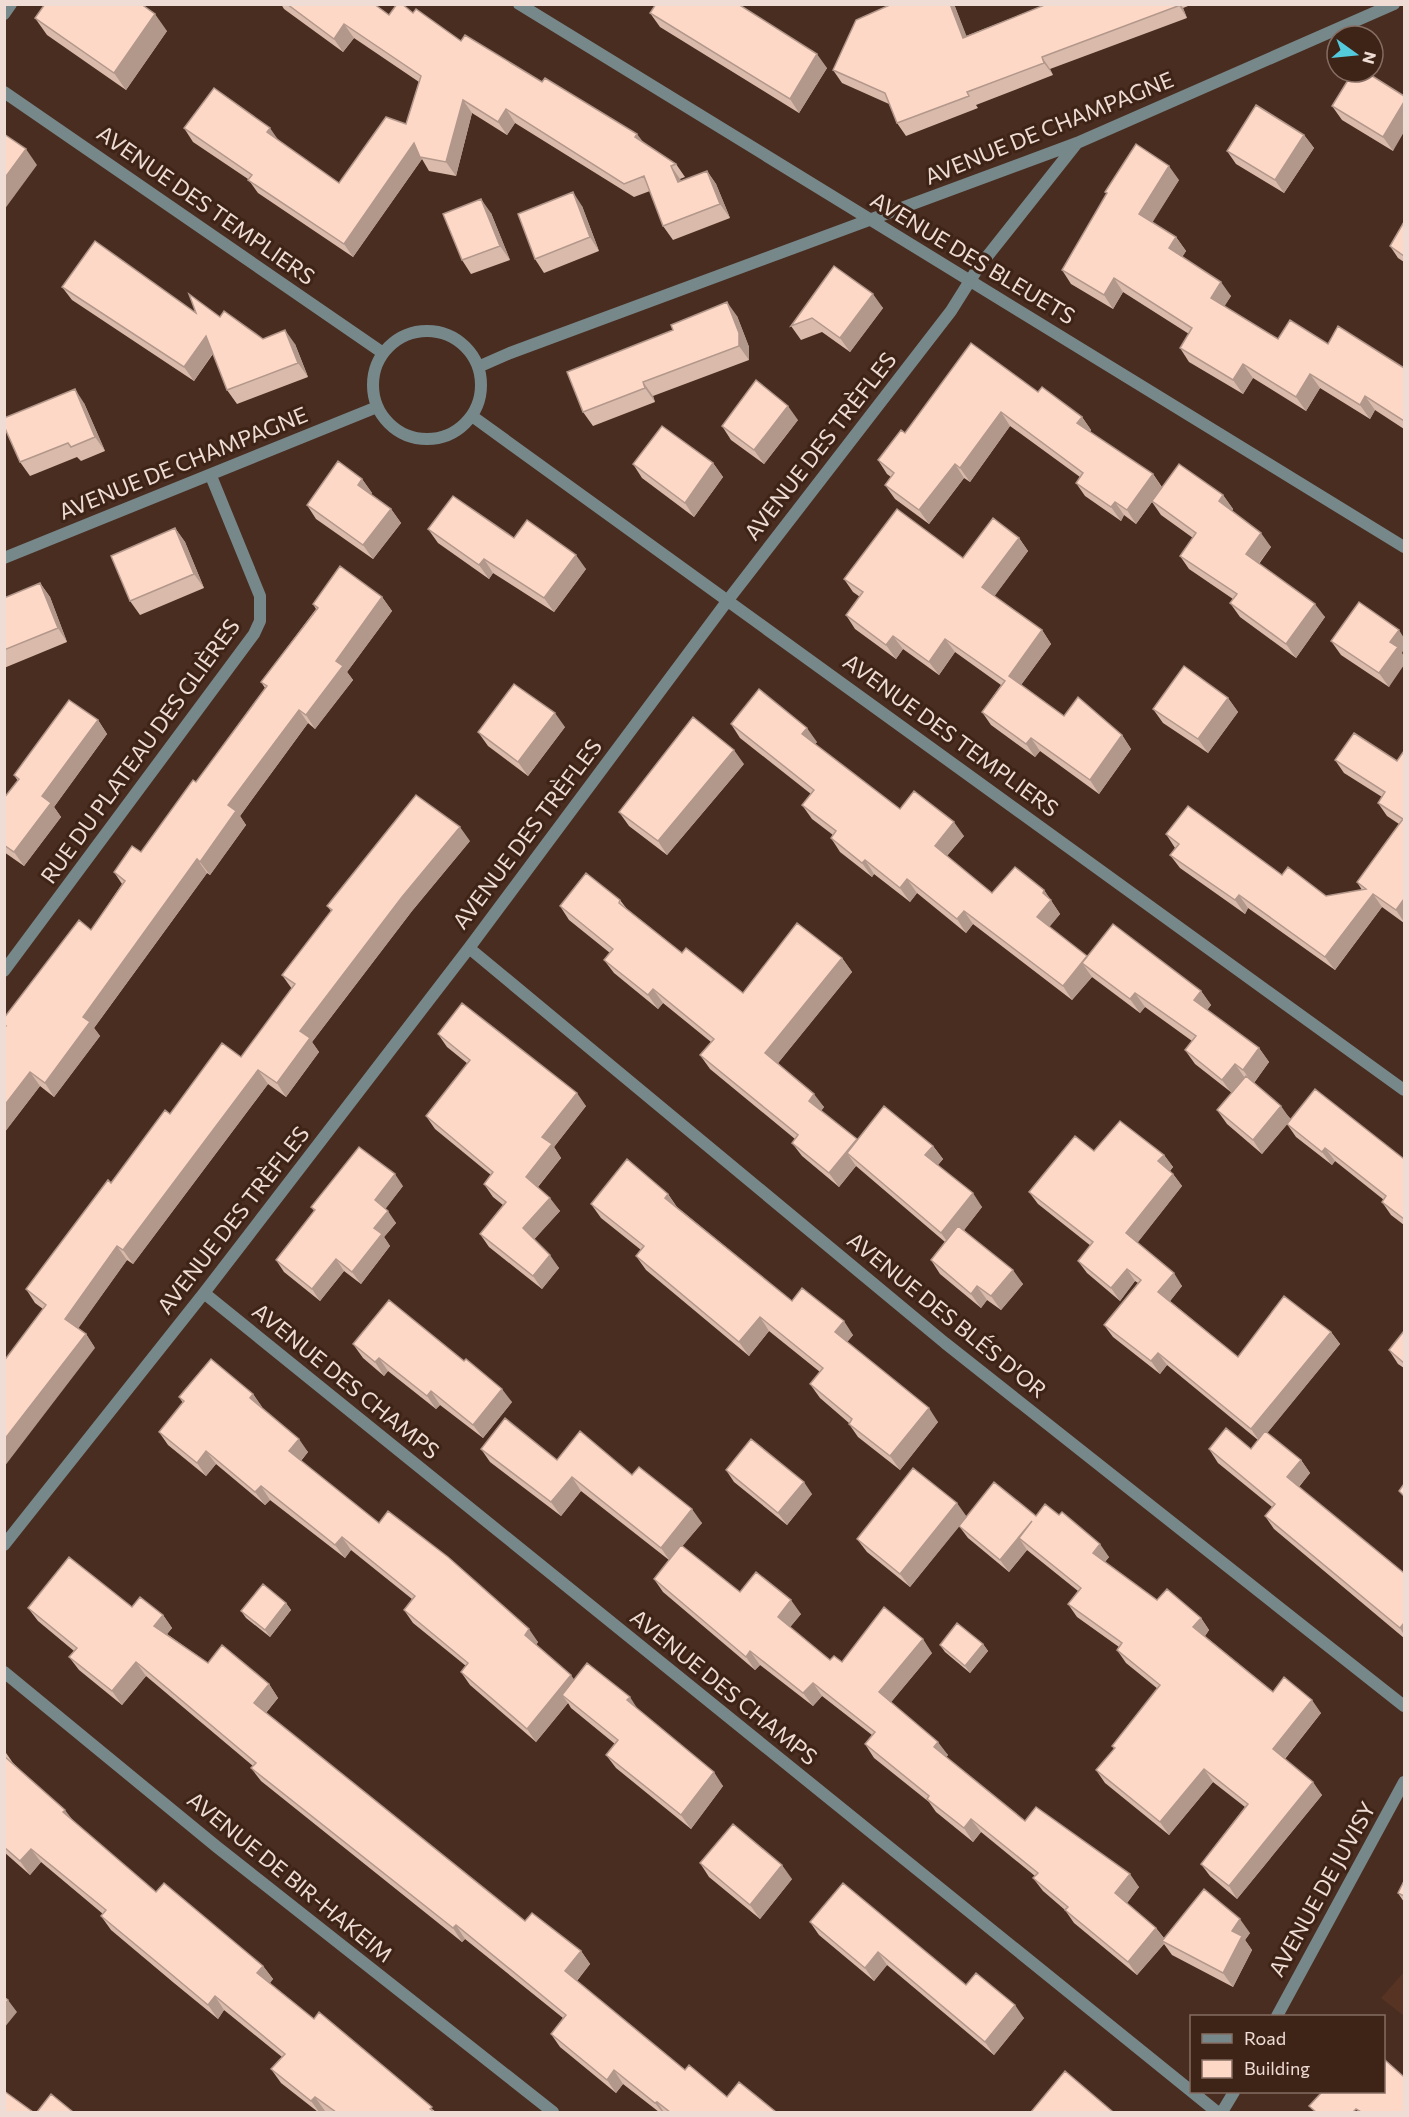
<svg xmlns="http://www.w3.org/2000/svg" width="1409" height="2117" viewBox="0 0 1409 2117" font-family="Commissioner,sans-serif">
<style>
.built{fill:#563323}
.lines{fill:none;stroke-linecap:round;stroke-linejoin:round}
.minor{stroke:#77888b;stroke-width:12}
.wall{fill:#dabaaa}
.shaded-wall{fill:#b2978b}
.building{fill:#fed8c6;stroke:#b2978b;stroke-width:1.5}
.labels{text-anchor:middle;stroke-width:6;stroke-linejoin:round;paint-order:stroke}
.street-label{font-size:22px;fill:#efddd5;stroke:#3e2317}
</style>
<rect width="100%" height="100%" fill="#492d20"/>
<path class="built" d="M1404 1972V2016L1381 1998Z"/>
<g class="lines">
<path class="minor" d="M519 4 1404 547
M4 14 11 4
M4 92 383 353
M373 385a54 54 0 1 1 108 0a54 54 0 1 1-108 0Z
M478 367 510 353 1077 143 1394 4
M472 416 1404 1090
M4 558 377 407
M469 948 945 1343 1404 1706
M4 971 254 634 260 621V596L211 476
M204 1293 1217 2112
M4 1545 204 1293 469 948 728 600 951 311 978 268 1077 143
M4 1672 217 1847 553 2112
M1277 2016 1404 1782
M1222 2112 1234 2092"/>
</g>
<path class="wall" d="M281 4H374L389 15 413 13 461 41 643 142 676 164 685 177 680 179 681 181 707 171 716 184 730 218 673 240 663 226 650 191 634 197 515 123 507 135 472 113 456 176 429 171 422 159 353 257 258 193 248 179 193 142 184 128 278 140 339 183 406 124 419 82 354 38 343 52 284 9Z
M892 4H954L966 36 1047 4H1187L1188 6 1183 8 1187 18 1050 69 1053 75 976 105 978 108 906 136 897 123 889 104 842 83 833 70Z
M650 13 827 68 799 113 660 27Z
M35 18 167 31 126 90 47 35Z
M1404 96 1393 151 1342 120 1332 106Z
M1304 135 1314 148 1284 193 1236 164 1227 151Z
M1179 180 1152 222 1176 237 1186 251 1182 257 1231 296 1224 306 1278 339 1328 344 1404 368V429L1375 410 1370 419 1320 388 1306 411 1253 378 1243 394 1189 362 1180 348 1189 334 1123 292 1113 309 1071 284 1062 270 1107 194 1105 192Z
M582 206 599 251 544 273 535 259Z
M491 213 510 260 471 274 462 260Z
M1404 222V262L1398 258 1390 246Z
M834 266 883 308 850 352 822 332 801 340 791 326Z
M62 287 220 317 263 339 295 344 308 377 237 404 227 390 213 354 194 381 72 300Z
M737 316 749 347V360L653 396 655 402 593 426 583 412Z
M1038 392 1082 417 1091 430 1090 432 1153 474 1162 487 1223 495 1233 509 1232 511 1271 547 1259 564 1325 617 1296 658 1240 617 1230 603 1233 599 1189 569 1180 556 1193 538 1161 515 1152 502 1136 524 1124 515 1121 521 1085 496 1076 483 1080 477 1010 426 970 482 964 478 929 524 895 499 885 485 891 477 887 474 878 460 905 433Z
M84 403 105 451 81 461 77 457 30 476 20 462Z
M798 420 764 464 731 440 722 426Z
M713 463 723 477 694 517 642 478 633 464Z
M362 479 372 493 371 494 391 509 401 523 373 559 316 519 307 505Z
M175 528 185 542 204 588 140 615 130 601Z
M428 529 514 538 586 569 554 612 493 573 489 579 438 543Z
M1019 538 1028 551 994 596 1042 630 1051 644 1021 685 1064 716 1122 735 1131 749 1099 794 1040 751 1035 757 991 725 982 712 1001 685 955 652 939 675 903 649 896 659 855 629 846 615 860 597 853 592 844 579 963 558Z
M40 583 50 597 67 642 4 668V598Z
M382 597 392 611 347 672 353 680 315 729 308 723 240 816 246 825 210 875 207 873 94 1028 100 1036 54 1097 40 1086 4 1133V1018L91 930 122 884 114 872 141 852 196 782 265 688 261 682 316 609 313 604Z
M1331 641 1402 653 1389 687 1341 655Z
M1228 698 1238 712 1208 753 1163 723 1153 709Z
M98 720 107 734 54 807 61 817 24 866 4 852V798L18 781 14 775Z
M731 724 817 742 815 744 900 809 964 836 947 856 992 893 1044 890 1060 914 1049 927 1087 956 1201 991 1211 1005 1207 1010 1259 1048 1269 1062 1254 1083 1291 1119 1404 1159V1225L1391 1215 1382 1202 1384 1200 1335 1161 1332 1165 1296 1137 1287 1124 1262 1154 1227 1124 1217 1110 1232 1093 1195 1064 1185 1050 1192 1041 1145 1007 1140 1013 1092 977 1072 1000 973 924 966 933 917 893 910 902 874 874 872 877 840 852 831 838 833 835 812 819 802 805 811 794 740 738Z
M565 727 528 776 488 746 478 732Z
M1404 751V923L1382 907 1335 970 1248 908 1245 914 1180 868 1170 855 1175 848 1166 834 1282 875 1326 896 1362 890 1357 882 1399 824 1387 816 1378 803 1382 797 1344 773 1335 760 1397 761Z
M744 764 667 855 629 826 619 812Z
M470 841 412 911 312 1042 319 1052 286 1097 268 1084 133 1264 127 1260 78 1328 86 1334 95 1348 35 1303 26 1289 111 1183 170 1114 241 1057 292 989 282 975 331 911 327 906Z
M620 900 627 909 682 953 743 993 842 958 852 972 778 1063 824 1107 821 1111 857 1140 933 1146 943 1159 938 1165 982 1207 964 1230 1023 1284 1001 1310 987 1300 981 1308 940 1274 931 1260 945 1242 856 1166 839 1187 802 1156 792 1143 795 1139 710 1069 700 1055 711 1042 663 1003 658 1009 614 973 604 960 610 953 569 920 560 906Z
M438 1034 586 1106 554 1147 561 1158 538 1187 560 1211 534 1239 559 1268 542 1289 489 1247 480 1234 503 1205 493 1197 484 1184 491 1175 435 1129 426 1116 468 1064 447 1047Z
M1094 1151 1164 1155 1173 1167 1170 1171 1173 1174 1182 1186 1137 1243 1182 1286 1170 1301 1238 1357 1331 1332 1340 1344 1267 1433 1301 1460 1310 1473 1299 1487 1404 1573V1638L1274 1529 1265 1516 1272 1507 1218 1463 1209 1449H1251L1258 1440 1167 1365 1160 1374 1113 1337 1104 1325 1138 1283 1135 1281 1120 1301 1087 1273 1078 1261 1091 1246 1038 1204 1029 1192Z
M403 1186 385 1209 396 1223 384 1237 390 1246 361 1284 344 1271 320 1301 284 1272 276 1260 314 1211 311 1207Z
M668 1194 677 1207 792 1301 853 1335 847 1342 938 1422 900 1470 858 1437 849 1424V1423L820 1398 810 1384 820 1372 769 1331 749 1356 646 1270 636 1256 641 1250 601 1218 591 1204Z
M1404 1331V1368L1398 1364 1389 1350Z
M353 1344 512 1402 483 1438 440 1405 436 1409 388 1371 384 1376 363 1358Z
M253 1394 262 1407V1408L308 1452 301 1461 379 1523 538 1642 536 1645 574 1680 638 1709 723 1786 691 1829 616 1768 606 1755 615 1744 571 1708 568 1703 536 1742 470 1685 461 1672 466 1666 413 1623 404 1610 412 1599 351 1550 345 1558 270 1500 265 1505 216 1464 206 1476 168 1445 159 1432 183 1403 179 1397Z
M481 1449 557 1460 632 1475 702 1523 682 1546 740 1592 801 1614 790 1627 830 1660 842 1662 932 1653 891 1702 948 1755 946 1757 1025 1821 1139 1887 1127 1903 1156 1928 1164 1938 1250 1933 1245 1940 1252 1950 1233 1987 1172 1955 1164 1944 1137 1975 1074 1923 1065 1910 1043 1891 1033 1878 1035 1876 981 1832 973 1842 936 1812 929 1802 874 1758 865 1744 872 1735 822 1696 813 1706 760 1665 755 1670 663 1592 654 1579 669 1560 581 1491 561 1516 490 1462Z
M726 1470 812 1494 787 1525 734 1482Z
M966 1516H1036L1109 1557 1105 1562 1157 1600 1201 1618 1209 1630 1205 1636 1273 1692 1321 1713 1285 1759 1322 1795 1237 1899 1210 1876 1201 1864 1245 1807 1213 1782 1169 1835 1105 1783 1096 1770 1114 1749 1112 1746 1158 1689 1126 1663 1117 1650 1119 1647 1077 1617 1068 1604 1078 1591 1027 1550 1009 1572 968 1538 959 1526 910 1587 867 1552 857 1539Z
M286 1603 291 1610 270 1637 246 1618 241 1611Z
M132 1607 163 1615 172 1628 167 1634 208 1663 269 1684 278 1698 266 1713 525 1921 581 1951 590 1964 577 1981 685 2070 727 2097 776 2112H659L623 2084 616 2093 560 2047 551 2034 563 2018 465 1939 462 1942 261 1781 251 1768 253 1766 146 1676 122 1705 79 1670 69 1657 74 1651 38 1621 28 1608Z
M983 1644 988 1651 970 1673 945 1652 940 1645Z
M4 1750 13 1763 74 1822 156 1892 263 1966 273 1979 270 1983 314 2019 436 2112H328L325 2111 323 2112H318L281 2083 271 2069 282 2057 224 2010 218 2019 174 1983 111 1930 101 1916 103 1914 41 1862 30 1875 4 1852Z
M700 1863 792 1879 760 1919 709 1877Z
M1404 1881V1902L1398 1893Z
M810 1922 966 1985 1024 2018 994 2055 887 1965 874 1981 819 1935Z"/>
<path class="shaded-wall" d="M950 4H954L972 50 963 38Z
M1178 4H1181L1183 8 1187 18Z
M155 14 167 31 126 90 114 73Z
M344 24 354 38 343 52 334 39Z
M817 54 827 68 799 113 790 99Z
M1042 57 1050 69 1053 75 1044 63Z
M463 100 472 113 456 176 446 162Z
M1404 102V132L1393 151 1383 137Z
M506 109 515 123 507 135 498 122Z
M270 128 279 141 267 132Z
M637 134 647 147 635 137Z
M1304 135 1314 148 1284 193 1275 180Z
M414 143 422 159 353 257 344 244Z
M26 149 37 165 4 210V179Z
M671 166 680 179 687 195 678 182Z
M1169 166 1179 180 1149 228 1139 214Z
M707 171 716 184 730 218 720 204Z
M573 192 582 206 599 251 590 237Z
M481 199 491 213 510 260 500 246Z
M1176 237 1186 251 1179 262 1169 248Z
M1114 278 1123 292 1113 309 1104 295Z
M1221 282 1231 296 1221 312 1211 298Z
M873 294 883 308 850 352 840 338Z
M727 302 737 316 749 347V360L739 346Z
M285 330 295 344 308 377 298 363Z
M206 336 215 350 194 381 184 367Z
M1243 364 1253 378 1243 394 1233 380Z
M1310 374 1320 388 1306 411 1296 397Z
M643 382 653 396 655 402 645 388Z
M75 389 84 403 105 451 95 437Z
M1365 396 1375 410 1370 419 1360 405Z
M788 406 798 420 764 464 754 450Z
M1001 412 1010 426 970 482 960 468Z
M1082 417 1091 430 1087 436 1077 423Z
M713 463 723 477 694 517 685 503Z
M955 464 964 478 929 524 919 510Z
M1153 474 1162 488 1136 524 1127 510Z
M362 479 372 493 368 499 358 485Z
M1223 495 1233 509 1229 515 1219 501Z
M1115 502 1124 515 1121 521 1111 507Z
M391 509 401 523 373 559 363 545Z
M175 528 185 542 204 588 194 574Z
M1261 533 1271 547 1255 568 1246 554Z
M1019 538 1028 551 991 601 982 587Z
M576 555 586 569 554 612 544 598Z
M484 559 493 573 489 579 479 565Z
M40 583 50 597 67 642 58 628Z
M382 597 392 611 347 672 353 680 315 729 306 715 336 661Z
M1315 604 1325 617 1296 658 1286 644Z
M1042 630 1051 644 1018 689 1009 676Z
M1399 630 1404 638V649L1402 653 1404 656V665L1389 687 1379 673 1390 642Z
M893 636 903 649 896 659 886 645Z
M945 639 955 652 939 675 929 662Z
M1228 698 1238 712 1208 753 1198 739Z
M299 710 308 723 240 816 246 825 210 875 200 862 228 805Z
M555 713 565 727 528 776 518 762Z
M98 720 107 734 54 807 61 817 24 866 14 852 42 796Z
M807 728 817 742 812 748 802 734Z
M1122 735 1131 749 1099 794 1090 780Z
M1031 738 1040 751 1035 757 1026 744Z
M734 750 744 764 667 855 658 841Z
M954 822 964 836 944 859 935 846Z
M460 827 470 841 412 911 312 1042 319 1052 286 1097 277 1083 300 1031 402 897Z
M197 859 207 873 94 1028 100 1036 54 1097 45 1083 83 1017Z
M865 860 874 874 872 877 862 863Z
M907 879 917 893 910 902 900 888Z
M1044 890 1060 914 1046 931 1037 917Z
M1373 894 1382 907 1335 970 1325 957Z
M1239 895 1248 908 1245 914 1235 900Z
M1404 899V922L1396 910Z
M964 911 973 924 966 933 957 919Z
M842 958 852 972 775 1067 765 1053Z
M1082 963 1092 977 1072 1000 1063 986Z
M653 989 663 1003 658 1009 648 995Z
M1201 991 1211 1005 1204 1014 1194 1000Z
M1135 993 1145 1007 1140 1013 1130 999Z
M1259 1048 1269 1062 1253 1084 1243 1070Z
M1235 1064 1245 1078 1232 1094 1222 1080Z
M258 1070 268 1084 133 1264 123 1250Z
M30 1072 40 1086 4 1133V1106Z
M577 1093 586 1106 554 1147 561 1158 535 1190 526 1177 542 1137Z
M814 1094 824 1107 818 1115 809 1101Z
M1281 1106 1291 1120 1262 1154 1253 1140Z
M857 1139 847 1153 856 1166 839 1187 829 1173Z
M933 1146 943 1159 935 1168 925 1155Z
M1325 1148 1335 1161 1332 1165 1322 1152Z
M1164 1155 1173 1167 1167 1174 1158 1161Z
M395 1174 403 1186 383 1212 375 1200Z
M1173 1174 1182 1186 1135 1246 1126 1233Z
M973 1193 982 1207 951 1247 941 1233Z
M668 1194 677 1208 665 1198Z
M550 1198 560 1211 532 1242 523 1228Z
M388 1211 396 1223 384 1237 390 1246 361 1284 352 1272 374 1228Z
M117 1246 127 1260 75 1333 65 1319Z
M550 1255 559 1268 542 1289 533 1276Z
M336 1259 344 1271 320 1301 312 1289Z
M1127 1269 1135 1281 1120 1301 1111 1288Z
M1013 1270 1023 1284 1001 1310 991 1296Z
M1174 1273 1182 1286 1167 1305 1158 1292Z
M977 1286 987 1300 981 1308 971 1294Z
M760 1317 769 1331 749 1356 739 1342Z
M844 1321 853 1335 844 1346 835 1332Z
M1331 1332 1340 1344 1260 1442 1251 1429Z
M86 1334 95 1348 4 1467V1440Z
M1158 1353 1167 1365 1160 1374 1151 1361Z
M379 1358 388 1371 384 1376 375 1362Z
M502 1389 512 1402 483 1438 473 1425Z
M431 1391 440 1405 436 1409 427 1396Z
M253 1394 262 1407 259 1412 250 1398Z
M929 1408 938 1422 900 1470 890 1456Z
M299 1439 308 1452 298 1464 289 1451Z
M206 1451 216 1464 206 1476 197 1463Z
M1301 1460 1310 1473 1296 1490 1287 1477Z
M572 1477 581 1491 561 1516 551 1502Z
M804 1482 812 1494 787 1525 778 1513Z
M261 1486 270 1500 265 1505 255 1492Z
M957 1503 967 1517 910 1587 900 1574Z
M692 1509 702 1523 670 1561 661 1548Z
M1032 1521 1019 1538 1027 1550 1009 1572 1000 1560Z
M342 1537 351 1550 345 1558 335 1545Z
M1100 1544 1109 1557 1102 1565 1093 1553Z
M791 1600 801 1614 787 1631 778 1617Z
M286 1603 291 1610 270 1637 265 1630Z
M163 1615 172 1628 163 1639 154 1626Z
M1201 1618 1209 1630 1202 1640 1193 1627Z
M1404 1623V1635L1400 1628Z
M529 1629 538 1642 534 1648 525 1635Z
M923 1639 932 1653 888 1706 879 1692Z
M983 1644 988 1651 970 1673 965 1666Z
M750 1651 760 1665 755 1670 746 1657Z
M136 1662 146 1676 122 1705 112 1691Z
M571 1675 580 1688 562 1695 568 1703 536 1742 527 1729Z
M813 1683 822 1696 813 1706 803 1693Z
M269 1684 278 1698 263 1716 254 1703Z
M630 1697 639 1711 627 1700Z
M1312 1700 1321 1713 1282 1762 1273 1749Z
M938 1742 948 1755 943 1761 934 1747Z
M1204 1769 1213 1782 1169 1835 1160 1822Z
M714 1772 723 1786 691 1829 681 1815Z
M1313 1782 1322 1795 1237 1899 1229 1886Z
M65 1810 75 1823 63 1812Z
M971 1819 981 1832 973 1842 964 1828Z
M31 1849 41 1862 30 1875 20 1861Z
M782 1865 792 1879 760 1919 750 1905Z
M1130 1874 1139 1887 1124 1907 1115 1893Z
M1240 1919 1250 1933 1245 1940 1252 1950 1233 1987 1223 1973 1232 1931Z
M456 1925 465 1939 462 1942 453 1928Z
M1156 1928 1166 1941H1162L1164 1944 1137 1975 1128 1962Z
M581 1951 590 1964 574 1984 565 1971Z
M878 1952 887 1965 874 1981 865 1968Z
M263 1966 273 1979 266 1987 257 1973Z
M215 1996 224 2010 218 2019 208 2005Z
M8 2000 17 2012 4 2028V2004Z
M1015 2005 1024 2018 994 2055 985 2042Z
M614 2070 623 2084 616 2093 607 2080Z
M315 2097 325 2111 323 2112H319L311 2101Z
M657 2102 664 2112H662L655 2103Z"/>
<path class="building" d="M45 4H141L155 14 114 73 35 18Z
M287 4H374L389 15 397 4H402L413 13 416 9 461 41 465 35 542 82 545 78 637 134 635 137 676 164 671 166 678 182 707 171 720 204 663 226 644 176 624 184 506 109 498 122 463 100 446 162 420 157 414 143 344 244 248 180 252 175 184 128 214 88 270 128 267 132 339 183 386 117 406 124 421 76 344 24 334 39Z
M656 4H738L817 54 790 99 650 13Z
M892 4H950L963 38 1047 4H1178V6L1042 57 1044 63 967 92 969 96 897 123 885 93 833 70 856 20Z
M1353 72H1366L1404 96V102L1383 137 1332 106Z
M1256 105 1304 135 1275 180 1227 151Z
M4 134 26 149 4 179Z
M1136 144 1169 166 1139 214 1176 237 1169 248 1221 282 1211 298 1278 339 1290 320 1328 344 1338 326 1404 368V421L1365 396 1360 405 1310 374 1296 397 1243 364 1233 380 1180 348 1192 328 1114 278 1104 295 1062 270 1107 193 1105 192Z
M573 192 590 237 535 259 518 214Z
M481 199 500 246 462 260 443 214Z
M1404 222V256L1390 246Z
M95 241 196 313 189 294 220 317 224 311 263 339 285 330 298 363 227 390 206 336 184 367 62 287Z
M834 266 873 294 840 338 812 318 791 326Z
M727 302 739 333V346L643 382 645 388 583 412 567 372 673 330 671 325Z
M971 343 1038 392 1042 387 1082 417 1077 423 1153 474 1127 510 1115 502 1111 507 1076 483 1083 473 1001 412 960 468 955 464 919 510 885 485 894 473 878 460 901 430 905 433Z
M756 380 788 406 754 450 722 426Z
M75 389 95 437 71 447 68 443 20 462 4 426V418Z
M662 426 713 463 685 503 633 464Z
M338 461 362 479 358 485 391 509 363 545 307 505Z
M1179 464 1223 495 1219 501 1261 533 1246 554 1315 604 1286 644 1230 603 1237 594 1180 556 1196 533 1152 501Z
M453 496 514 538 527 520 576 555 544 598 484 559 479 565 428 529Z
M897 509 963 558 993 518 1019 538 982 587 1042 630 1009 676 1064 716 1078 697 1122 735 1090 780 1031 738 1026 744 982 712 1005 681 945 639 929 662 893 636 886 645 846 615 863 592 844 579Z
M175 528 194 574 130 601 111 556Z
M340 566 382 597 336 661 343 666 306 715 299 710 228 805 236 811 200 862 197 859 83 1017 90 1022 45 1083 30 1072 4 1106V1028L6 1026 4 1025V1018L79 920 91 930 125 881 114 872 132 846 141 852 193 780 196 782 267 686 261 682 318 608 313 604Z
M40 583 58 628 4 650V598Z
M1359 602 1399 630 1390 642 1398 647 1379 673 1331 641Z
M1184 666 1228 698 1198 739 1153 709Z
M514 684 555 713 518 762 478 732Z
M759 689 807 728 802 734 900 809 914 791 954 822 935 846 992 893 1015 867 1044 890 1043 893 1051 900 1037 917 1087 956 1063 986 964 911 957 919 907 879 900 888 865 860 862 863 831 838 836 831 802 805 814 790 731 724Z
M69 700 98 720 42 796 51 803 14 852 4 845V798L19 779 14 775Z
M693 717 734 750 658 841 619 812Z
M1354 733 1397 761 1404 751V899L1396 910 1373 894 1325 957 1239 895 1235 900 1170 855 1179 844 1166 834 1188 806 1282 875 1288 867 1326 896 1366 889 1357 882 1403 819 1378 803 1385 792 1335 760Z
M416 795 460 827 402 897 300 1031 310 1038 277 1083 258 1070 123 1250 117 1246 65 1319 86 1334 4 1440V1361L46 1305 26 1289 108 1180 111 1183 165 1110 170 1114 222 1043 241 1057 295 984 282 975 332 910 327 906Z
M586 873 620 900 619 903 682 953 686 948 743 993 797 923 842 958 765 1053 814 1094 809 1101 857 1139 829 1173 792 1143 798 1135 700 1055 714 1039 653 989 648 995 604 960 613 949 560 906Z
M1113 924 1201 991 1194 1000 1259 1048 1243 1070 1235 1064 1222 1080 1185 1050 1196 1036 1135 993 1130 999 1082 963Z
M462 1003 577 1093 542 1137 552 1144 526 1177 550 1198 523 1228 550 1255 533 1276 480 1234 506 1202 484 1184 493 1172 426 1116 470 1060 438 1034Z
M1246 1076 1281 1106 1253 1140 1217 1110Z
M1315 1089 1404 1159V1219L1382 1202 1386 1196 1325 1148 1322 1152 1287 1124Z
M884 1106 933 1146 925 1155 973 1193 941 1233 847 1153Z
M1120 1121 1164 1155 1158 1161 1173 1174 1126 1233 1174 1273 1158 1292 1238 1357 1284 1296 1331 1332 1251 1429 1158 1353 1151 1361 1104 1325 1141 1280 1127 1269 1111 1288 1078 1261 1093 1242 1029 1192 1075 1136 1094 1151Z
M359 1147 395 1174 375 1200 388 1211 374 1228 382 1234 352 1272 336 1259 312 1289 276 1260 315 1210 311 1207Z
M627 1159 668 1194 665 1198 792 1301 802 1288 844 1321 835 1332 929 1408 890 1456 849 1424 852 1419 810 1384 823 1368 760 1317 739 1342 636 1256 644 1246 591 1204Z
M958 1226 1013 1270 991 1296 977 1286 971 1294 931 1260Z
M389 1300 464 1361 466 1359 502 1389 473 1425 431 1391 427 1396 379 1358 375 1362 353 1344Z
M1404 1331V1363L1389 1350Z
M211 1359 253 1394 250 1398 299 1439 289 1451 379 1523 388 1511 448 1557 529 1629 525 1635 571 1675 527 1729 461 1672 468 1663 404 1610 415 1596 342 1537 335 1545 261 1486 255 1492 206 1451 197 1463 159 1432 184 1401 179 1397Z
M505 1418 557 1460 580 1431 632 1475 639 1467 692 1509 661 1548 572 1477 551 1502 481 1449Z
M1226 1428 1251 1449 1265 1431 1301 1460 1287 1477 1404 1573V1623L1400 1628 1265 1516 1275 1504 1209 1449Z
M751 1439 804 1482 778 1513 726 1470Z
M913 1468 957 1503 900 1574 857 1539Z
M994 1482 1036 1516 1045 1504 1059 1515 1062 1512 1100 1544 1093 1553 1157 1600 1167 1589 1201 1618 1193 1627 1273 1692 1284 1677 1312 1700 1273 1749 1313 1782 1229 1886 1201 1864 1248 1804 1204 1769 1160 1822 1096 1770 1115 1748 1112 1746 1160 1685 1117 1650 1122 1643 1068 1604 1081 1588 1019 1538 1032 1521 1000 1560 959 1526Z
M1404 1484V1496L1399 1491Z
M681 1545 740 1592 756 1572 791 1600 778 1617 830 1660 834 1656 842 1662 884 1607 923 1639 879 1692 938 1742 934 1747 1025 1821 1036 1807 1130 1874 1115 1893 1156 1928 1128 1962 1065 1910 1068 1907 1033 1878 1038 1873 971 1819 964 1828 927 1799 929 1796 865 1744 875 1732 813 1683 803 1693 750 1651 746 1657 654 1579Z
M69 1557 132 1607 140 1597 163 1615 154 1626 208 1663 222 1645 269 1684 254 1703 525 1921 532 1913 581 1951 565 1971 685 2070 689 2065 727 2097 739 2082 776 2112H670L657 2102 655 2103 614 2070 607 2080 551 2034 566 2015 456 1925 453 1928 251 1768 256 1763 136 1662 112 1691 69 1657 77 1648 28 1608Z
M263 1584 286 1603 265 1630 241 1611Z
M957 1623 983 1644 965 1666 940 1645Z
M587 1663 630 1697 627 1700 714 1772 681 1815 606 1755 618 1740 562 1695Z
M4 1756 65 1810 63 1812 156 1892 164 1883 263 1966 257 1973 314 2019 319 2012 432 2107 430 2109 434 2112H336L315 2097 311 2101 271 2069 285 2054 215 1996 208 2005 165 1969 101 1916 106 1910 31 1849 20 1861 4 1847Z
M733 1824 782 1865 750 1905 700 1863Z
M1404 1881V1896L1398 1893Z
M843 1883 966 1985 976 1973 1015 2005 985 2042 878 1952 865 1968 810 1922Z
M1204 1889 1240 1919 1232 1931 1242 1936 1223 1973 1162 1941Z
M4 1997 8 2000 4 2004Z
M1385 2060 1404 2077V2112H1361L1356 2109 1353 2112H1316L1309 2106 1323 2091H1383V2061Z
M1065 2071 1113 2112H1031Z
M4 2091 33 2112H4Z
M51 2094 73 2112H37Z"/>
<g class="labels">
<g class="street-label">
<text transform="translate(1049 128) rotate(-22)" y="8">AVENUE DE CHAMPAGNE</text>
<text transform="translate(206 205) rotate(35)" y="8">AVENUE DES TEMPLIERS</text>
<text transform="translate(973 258) rotate(31)" y="8">AVENUE DES BLEUETS</text>
<text transform="translate(820 446) rotate(-52)" y="8">AVENUE DES TRÈFLES</text>
<text transform="translate(183 463) rotate(-22)" y="8">AVENUE DE CHAMPAGNE</text>
<text transform="translate(951 735) rotate(36)" y="8">AVENUE DES TEMPLIERS</text>
<text transform="translate(140 751) rotate(-54)" y="8">RUE DU PLATEAU DES GLIÈRES</text>
<text transform="translate(527 834) rotate(-53)" y="8">AVENUE DES TRÈFLES</text>
<text transform="translate(233 1220) rotate(-52)" y="8">AVENUE DES TRÈFLES</text>
<text transform="translate(947 1315) rotate(39)" y="8">AVENUE DES BLÉS D'OR</text>
<text transform="translate(346 1381) rotate(39)" y="8">AVENUE DES CHAMPS</text>
<text transform="translate(724 1687) rotate(39)" y="8">AVENUE DES CHAMPS</text>
<text transform="translate(290 1877) rotate(39)" y="8">AVENUE DE BIR-HAKEIM</text>
<text transform="translate(1322 1889) rotate(-61)" y="8">AVENUE DE JUVISY</text>
</g>
</g>
<rect width="1409" height="2117" fill="none" stroke="#efddd5" stroke-width="12"/>
<rect x="1190" y="2015" width="195" height="78" fill="#3e2317" stroke="#856d63" stroke-width="1.5"/>
<rect x="1202" y="2034" width="30" height="9" fill="#77888b" stroke="#856d63" stroke-width="1.5"/>
<text x="1244" y="2045" font-size="18" fill="#efddd5">Road</text>
<rect x="1202" y="2060" width="30" height="18" fill="#fed8c6" stroke="#856d63" stroke-width="1.5"/>
<text x="1244" y="2075" font-size="18" fill="#efddd5">Building</text>
<g transform="translate(1355 54) rotate(105)"><circle r="28" fill="#3e2317" stroke="#856d63" stroke-width="1.5"/>
<path d="M0-4.5L10 22L0 15L-10 22Z" fill="#54cadd"/>
<text y="-9" font-size="16" font-weight="bold" text-anchor="middle" fill="#efddd5">N</text>
</g>
</svg>
